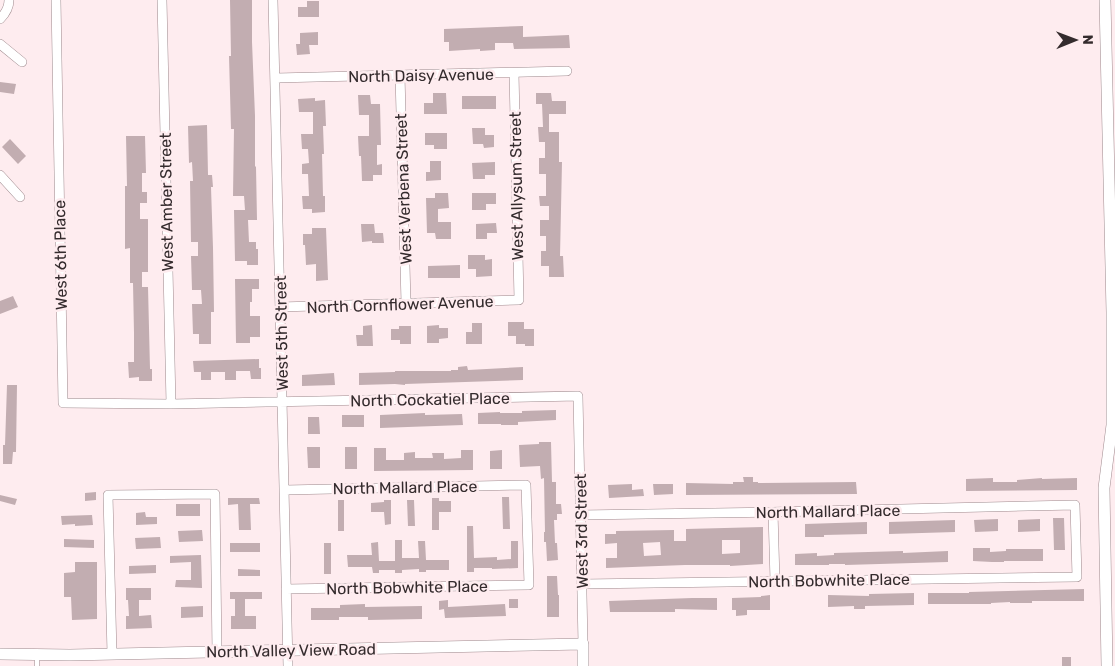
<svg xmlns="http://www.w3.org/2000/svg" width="1115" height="666" viewBox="0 0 1115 666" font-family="Rubik,sans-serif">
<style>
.building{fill:#c2adb1;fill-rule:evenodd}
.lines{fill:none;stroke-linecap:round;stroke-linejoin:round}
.service-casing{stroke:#9f8a8e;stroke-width:5.5}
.minor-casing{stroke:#9f8a8e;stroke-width:10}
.tertiary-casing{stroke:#9f8a8e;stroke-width:12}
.service{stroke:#fff;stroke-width:4.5}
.minor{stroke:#fff;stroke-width:9}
.tertiary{stroke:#fff;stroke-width:11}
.labels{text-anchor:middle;stroke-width:5;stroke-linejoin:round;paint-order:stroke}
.street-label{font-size:16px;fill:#342b2d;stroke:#feecef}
</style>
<rect width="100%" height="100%" fill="#feecef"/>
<path class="building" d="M230 0H252V42L255 116V166L256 167 257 220H248L249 242H256V249H258V265H247V261H235L234 210H245L244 196H233L234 129H231L229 56H231Z
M307 1H319V17H298V7H307Z
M523 26V37L569 35 570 48 514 49 513 43H495V50L480 51V49L449 51V42H444V29Z
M318 32V45H309L310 54 297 55 296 44H300V33Z
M0 82 16 84 14 94 0 92Z
M433 93H446L447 114H424V103H433Z
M536 93H551L552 101H566V114H549V132H559V162H562L560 256H563L564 277H549V266H541V251H546V236H540V220H549V206H540L539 196H546V174H539V158H545V142H539L538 127H543L542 104H536Z
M358 95H370L371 104H380L381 145H377V165L382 164V175H373V181H362L361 156H359L358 136H369V115H359Z
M462 96H496V109H462Z
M315 98V101L325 100 326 126H323L324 154H322L323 196H325V212L312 213V209H303L302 196H309L308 174H302V164L309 163 308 149H302L301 134H313V112H299L298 99Z
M207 125 208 175H212L213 187H211L213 248 214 312H211V344H199V334H193L192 304H202L201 290H192L191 256H198V242H191L190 181H193L192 162 189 163 188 126Z
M472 128H485V135H494V147L484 148 483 144H473Z
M425 133H447V149H434V145H425Z
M126 136H145L146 173H142V192H147V203H140V219H148V272H142V287H148L150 369H152V381H139V377L129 378 128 362H134V333L133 283H130V248L125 249V186H127Z
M10 139 26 156 18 164 2 147Z
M430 161H441V180L426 181V172H430Z
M495 162V175H485V179H473L472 163Z
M435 193H448L449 208 438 209V222H451V239H436L435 233H427L426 198H435Z
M472 193H496V204H486V210H472Z
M496 223 497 233H487V239H476V224Z
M361 224H374L375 233H383L384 243H372V241L362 242Z
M312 228H326L328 280 316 281V264L306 265 305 245H303V234H312Z
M468 255H485V260L492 259V276L476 277V269H468Z
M460 265V278H428V266Z
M235 279H259V289H252V302H250V316H260V337H250V343H236Z
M13 296 18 307 0 314V301Z
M508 322H524V329H534V346H525V344H516V336H508Z
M472 323H482V344H466V332H472Z
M372 325 373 346H357L356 335H363V326Z
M439 325V328H448V338L439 339V343H427V326Z
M399 326H411V344H400V340H391V329H399Z
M259 359V368H261V379H251L250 371H236V380H225V372H211V380H201V372H194L193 361Z
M467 366 468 370 523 367V380L405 384V385L395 384 359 385V373L395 372V371H451V370H458V367Z
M334 373 335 385 302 386V375Z
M7 385H17L16 452H13L12 464H3V445H5Z
M556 410V420L518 422V425H501V424H478V413L500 412V413H522V411Z
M425 413V415L462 414 463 425 380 428V415Z
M342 415H364V427H342Z
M308 417H319L320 434H308Z
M539 442H551L552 482H556V504H561L562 514H557V520H554L555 543H557L558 560 547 561 546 542H544V532H545L544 478 541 479 540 466 520 467 519 445 539 444Z
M307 447H320V468H308Z
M345 447H357V469H345Z
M374 448H386V460H404V453L415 452V458H433L432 453H444V459L461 458V450H473V470L374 471Z
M502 450V469H490V451Z
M743 477H753V482H758V483L856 482 857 494 686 495V483L733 484V482H744Z
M993 478V482H1017V480L1042 478V479L1077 478V490L966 491V479Z
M632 484V490L643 489 644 496 609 498 608 485Z
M653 484H673V494L654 495Z
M96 492V500L85 501V493Z
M0 495 17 499 15 505 0 501Z
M502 497H509L510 529H503Z
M228 498H259L260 504H250L251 530H239L238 504 228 505Z
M432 498H439V501H451V512H439V530H432Z
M338 500H344V531H338Z
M384 500H391V524L385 525 384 512H371V503L384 502Z
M407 500H414L415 526H408Z
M176 504H200V516H176Z
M145 512 146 517H157V524L136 525V513Z
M92 515 93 525 75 526V524L62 525 61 516Z
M1053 518H1064L1065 550H1054Z
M998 519V531L975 532 974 520Z
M1040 519V531L1018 532V520Z
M955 520V532L889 534V522Z
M867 522V534L824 535V537H805V524Z
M467 526H473L474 558 497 557V560L511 559V541H518V568L492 569V568H474V572H467Z
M763 527V564L730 566V565H685L606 568V558H617V543L605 544V534H616V531L674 530V541H686V529ZM722 540H740V553L722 554ZM660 542 661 555 644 556 643 543Z
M202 530 203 541 179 542 178 531Z
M160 537 161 548 136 549 135 538Z
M64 539 94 540V548L64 547Z
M395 540H402V558H419L418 541H425L426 560H449V570H426V572H419V569L402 570V573H395V570H379V573H373L372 567H348L347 555H372L371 543 378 542 379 561H395Z
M230 543H260V552H230Z
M324 543H331V574H324Z
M973 548H990V552L1006 551V549H1043V561H1004V562H992L973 561Z
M903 551V553L948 551V562L845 565V564H829V565H795V554L817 553V556L834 555V553Z
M201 555 202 588 175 587 176 580H191V562L170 563V556Z
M75 562H97V619L72 620 71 597H64V573L75 572Z
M156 565V573L129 574V566Z
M238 569 260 570V576H238Z
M547 576H557L558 595H559V617H547Z
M126 588H151V600H139V616L151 615 152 628 126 629V616H129L128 600H126Z
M1084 589V601H1032V603H1010V602L991 603V604H928V593H969V592Z
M230 592H262V599H245V616H256V629H231V616H235V599H230Z
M914 593V605L865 606V609H854V606L828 607V595L869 596V594Z
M770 595V610H747V615L736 616V610H732V598L761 597V596Z
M692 598H717V610L675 609V612H610L609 601Z
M509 599H518V608H509Z
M448 600V607L505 604 506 616 445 618 444 609 439 610V601Z
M365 604V607L422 606V619L368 620V617H339V620H311V608H340V605Z
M203 606V617L181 618V607Z
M1062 657H1071V666H1062Z"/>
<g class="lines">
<g class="service-casing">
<path id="service" d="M37 656V666"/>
</g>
<g class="minor-casing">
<path id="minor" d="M56 0 63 403 171 404 578 396 583 644
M162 0 171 404
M273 0 288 666
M0 19C6 13 9 8 9 0
M0 44 22 62
M400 75 406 303
M276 78 567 71
M0 175 20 197
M280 307 519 300 514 73
M285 490 526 485 529 585 286 589
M773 512 775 581
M580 515 773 512 1075 505 1077 577 582 584
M112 654 108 495 215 494 217 652"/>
</g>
<g class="tertiary-casing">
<path id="tertiary" d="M1105 0 1112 312V425L1104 488 1107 666
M0 654 70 655 583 644V666"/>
</g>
<use href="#service" class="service"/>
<use href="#minor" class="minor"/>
<use href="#tertiary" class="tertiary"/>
</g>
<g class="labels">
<g class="street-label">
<text transform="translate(421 75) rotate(-1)" y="6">North Daisy Avenue</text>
<text transform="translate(516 186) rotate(-91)" y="6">West Allysum Street</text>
<text transform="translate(403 189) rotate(-92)" y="6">West Verbena Street</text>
<text transform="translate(166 202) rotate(-91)" y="6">West Amber Street</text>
<text transform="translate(60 255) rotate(-91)" y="6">West 6th Place</text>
<text transform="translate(400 304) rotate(-2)" y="6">North Cornflower Avenue</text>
<text transform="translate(281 333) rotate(-91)" y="6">West 5th Street</text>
<text transform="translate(430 399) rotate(-1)" y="6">North Cockatiel Place</text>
<text transform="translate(405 487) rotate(-1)" y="6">North Mallard Place</text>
<text transform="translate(828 511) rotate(-1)" y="6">North Mallard Place</text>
<text transform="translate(581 531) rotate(-91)" y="6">West 3rd Street</text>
<text transform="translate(829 580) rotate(-1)" y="6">North Bobwhite Place</text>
<text transform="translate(407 587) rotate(-1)" y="6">North Bobwhite Place</text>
<text transform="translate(291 650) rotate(-1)" y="6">North Valley View Road</text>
</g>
</g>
<g transform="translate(1075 40) rotate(89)" stroke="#feecef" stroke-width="4" paint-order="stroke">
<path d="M0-4L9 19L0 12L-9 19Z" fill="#342b2d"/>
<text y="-8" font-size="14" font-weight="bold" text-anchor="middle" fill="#342b2d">N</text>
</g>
</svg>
